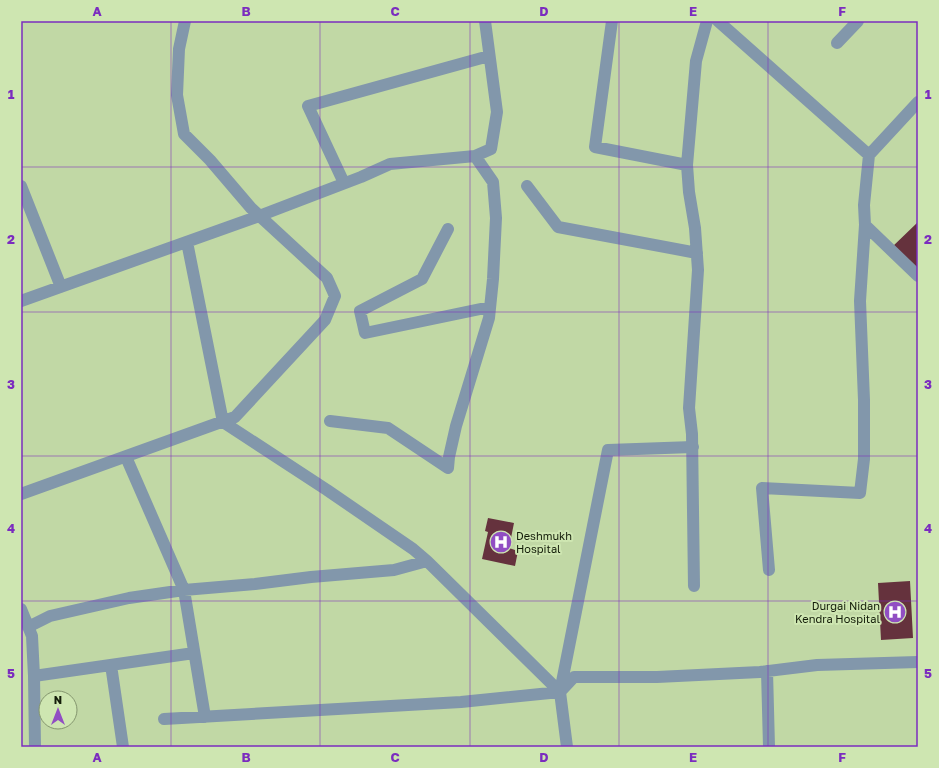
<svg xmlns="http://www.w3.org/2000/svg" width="939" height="768" viewBox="0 0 939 768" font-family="'Golos Text',sans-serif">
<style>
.building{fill:#65323d}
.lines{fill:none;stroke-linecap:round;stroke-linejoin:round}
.minor{stroke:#8297ab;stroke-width:12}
.grid{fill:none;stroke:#7b2cbf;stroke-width:1;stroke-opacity:0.55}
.labels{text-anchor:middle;stroke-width:4;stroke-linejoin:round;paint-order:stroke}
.poi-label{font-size:11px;fill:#141d09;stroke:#cee6b1;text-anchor:start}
.neatline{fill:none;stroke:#7b2cbf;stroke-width:1.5}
.grid-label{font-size:13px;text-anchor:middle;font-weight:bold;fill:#7b2cbf}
</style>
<rect width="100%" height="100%" fill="#c1d8a5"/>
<path class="building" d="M918 222V274L891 248Z
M488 518 514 523 509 548 518 551 515 566 482 559 488 532 485 531Z
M910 581 913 638 881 640 878 583Z"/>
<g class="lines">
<path class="minor" d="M612 21 595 147 687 165
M718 21 869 155 918 102
M837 43 858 21
M344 183 308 106 489 56
M21 186 61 287
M527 186 558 227 697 253
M865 225 918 276
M448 229 422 279 360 311 365 333 490 307
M187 242 223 422 327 490 413 549 427 561 560 692 608 450 693 447
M21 301 259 216 361 177 390 164 475 156 491 149 497 112 485 21
M330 421 388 428 448 468 449 457 456 426 489 318 493 279 496 218 493 182 475 156
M126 457 184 590 205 717
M21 494 235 417 325 320 335 296 327 278 251 208 210 160 184 134 177 95 179 49 185 21
M769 570 762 488 860 493 864 459V400L860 301 865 225 864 205 869 155
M694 586 692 434 689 408 698 270 695 228 689 192 687 165 696 61 707 21
M21 609 32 636 34 676 35 747
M28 627 50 616 129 598 184 590 255 584 311 577 394 570 427 561
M111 665 123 747
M767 671 769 747
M34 676 194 653
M560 692 567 747
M164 719 461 702 560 692 574 677H657L760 672 817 665 918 662"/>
</g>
<path class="grid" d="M171 21V747M320 21V747M470 21V747M619 21V747M768 21V747M21 167H918M21 312H918M21 456H918M21 601H918"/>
<defs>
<g id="hospital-disc" transform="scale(1.15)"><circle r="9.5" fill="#914ec3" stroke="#cee6b1"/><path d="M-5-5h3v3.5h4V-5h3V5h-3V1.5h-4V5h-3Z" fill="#fff"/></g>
</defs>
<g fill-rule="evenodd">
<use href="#hospital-disc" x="501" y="542"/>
<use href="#hospital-disc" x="895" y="612"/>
</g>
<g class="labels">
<g class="poi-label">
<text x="516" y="540">Deshmukh<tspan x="516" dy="13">Hospital</tspan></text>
<text x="880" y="610" text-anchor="end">Durgai Nidan<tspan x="880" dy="13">Kendra Hospital</tspan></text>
</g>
</g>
<rect width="939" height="768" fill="none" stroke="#cee6b1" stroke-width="44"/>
<g transform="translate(58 710)"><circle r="19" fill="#cee6b1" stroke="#84966e"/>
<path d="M0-3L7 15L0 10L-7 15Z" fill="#914ec3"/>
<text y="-6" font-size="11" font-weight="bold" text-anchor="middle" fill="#141d09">N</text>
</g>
<rect x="22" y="22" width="895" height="724" class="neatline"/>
<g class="grid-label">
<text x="97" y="16">A</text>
<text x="246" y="16">B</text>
<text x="395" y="16">C</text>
<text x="544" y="16">D</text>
<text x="693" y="16">E</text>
<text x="842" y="16">F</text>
<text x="11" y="99">1</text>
<text x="928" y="99">1</text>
<text x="11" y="244">2</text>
<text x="928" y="244">2</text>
<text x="11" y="389">3</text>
<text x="928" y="389">3</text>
<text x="11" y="533">4</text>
<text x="928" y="533">4</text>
<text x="11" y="678">5</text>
<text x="928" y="678">5</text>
<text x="97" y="762">A</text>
<text x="246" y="762">B</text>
<text x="395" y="762">C</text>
<text x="544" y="762">D</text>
<text x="693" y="762">E</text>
<text x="842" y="762">F</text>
</g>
</svg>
